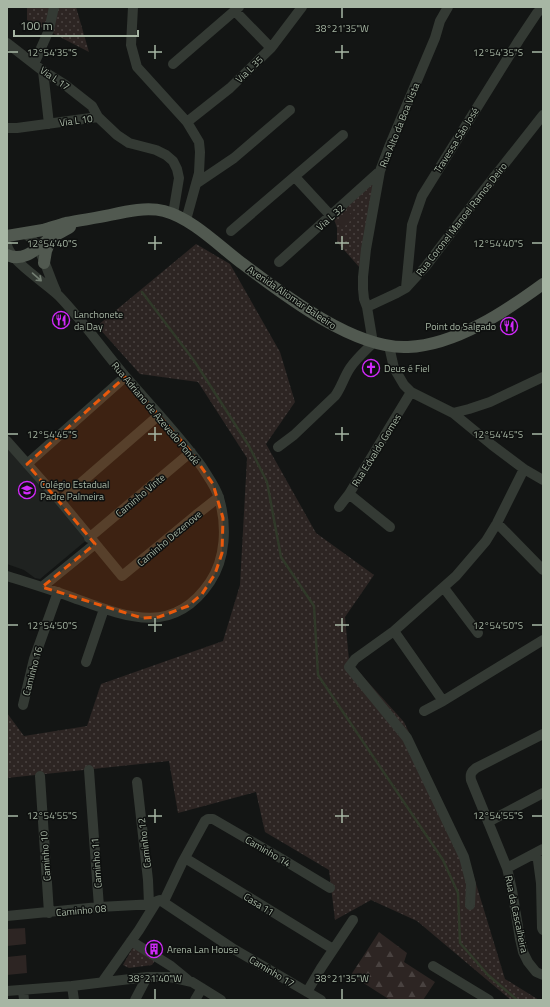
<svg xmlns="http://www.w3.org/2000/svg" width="550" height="1007" viewBox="0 0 550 1007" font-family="'Titillium Web',sans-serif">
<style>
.built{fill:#1f2220}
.grass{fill:url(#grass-dots)}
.forest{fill:url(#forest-firs)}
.garden{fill:#2d2523}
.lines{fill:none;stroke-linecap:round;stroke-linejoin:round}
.stream{stroke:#303929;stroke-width:2.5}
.minor{stroke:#343a34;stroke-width:10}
.major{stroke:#515950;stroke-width:12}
.oneway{stroke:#737e72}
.marked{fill:#e8590c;fill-opacity:0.2;stroke:#e8590c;stroke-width:3;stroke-dasharray:8 5;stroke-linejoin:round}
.ticks{fill:none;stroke:#a7b6a4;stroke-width:1.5}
.labels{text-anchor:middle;stroke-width:3;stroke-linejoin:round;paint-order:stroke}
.street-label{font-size:10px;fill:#a7b6a4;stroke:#0e100f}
.poi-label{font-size:10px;fill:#a7b6a4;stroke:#0e100f;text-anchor:start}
.ticks-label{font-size:10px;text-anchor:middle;fill:#a7b6a4;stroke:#0e100f;stroke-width:3;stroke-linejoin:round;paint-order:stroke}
</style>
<defs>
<pattern id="grass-dots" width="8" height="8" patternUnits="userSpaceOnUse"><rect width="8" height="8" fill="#2d2523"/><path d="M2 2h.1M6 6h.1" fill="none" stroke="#494240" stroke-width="1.8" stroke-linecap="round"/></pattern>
<pattern id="forest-firs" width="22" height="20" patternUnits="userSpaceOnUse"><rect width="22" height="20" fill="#2d2523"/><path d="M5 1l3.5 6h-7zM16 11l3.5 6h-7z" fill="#494240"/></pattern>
</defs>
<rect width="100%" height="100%" fill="#131514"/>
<path class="built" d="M7 442 89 538 40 579 35 578 24 570 7 564Z"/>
<path class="grass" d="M27 7H76L89 52 27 20Z
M374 182 360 268 337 242V228L334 219Z
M196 244 230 264 280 352 295 402 266 444 316 533 374 575 345 617 349 661 404 722 466 851 505 979 539 1000H511L417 921 371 900 335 920 329 870 265 832 256 792 178 813 169 761 7 778V713L24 736 87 726 101 684 223 641 240 585 247 458 198 382 140 374 97 326Z
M133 947 156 959 152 965 129 968 123 965Z"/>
<path class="forest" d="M379 932 407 953 404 962 435 982 423 1000H390L351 975Z"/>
<path class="garden" d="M347 211 354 217 343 228 337 221Z
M25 928 26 944 7 946V929Z
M26 955 27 973 7 975V957Z"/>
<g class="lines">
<path class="stream" d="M142 292 195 362 249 446 267 482 281 557 314 606 318 675 443 860 458 893 460 943 488 975 517 1000"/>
<path class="minor" d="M133 7 131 45 137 67 187 122 199 142 200 152 199 173 186 220
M235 11 271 48
M7 43 43 71 64 84 92 106 98 117 117 135 129 143 156 150 166 155 173 161 177 169 179 178 173 214
M34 64 49 30 54 7
M173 64 239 7
M43 71 49 124
M187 122 230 88 271 48 302 7
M7 128H17L98 117
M295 177 331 216
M197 183 234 158 290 110
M231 231 343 135
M24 233C41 242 48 275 56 291
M7 245C10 261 47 284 59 296 83 321 103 350 125 376 151 406 179 435 202 467 208 477 216 487 219 498 227 525 226 558 210 582 173 637 126 617 74 598 52 590 29 583 7 576
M279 262 380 171
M406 288 412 225 422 196 519 40 537 13 543 7
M367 307 397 293 406 288 426 266 473 204 543 115
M389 346 394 368 404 385 411 392 453 413 469 409 490 402 543 377
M453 413 492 445 524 469 543 480
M7 441 60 501 122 576 196 515 219 497
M278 447 294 435 335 396C341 388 344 377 350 368 356 359 365 351 373 343L367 307 364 299 363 289V277L366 249 380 171 389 147 435 38 440 21 448 7
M27 464 125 377
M349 494 390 527
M60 501 159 415
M339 507 349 494 411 392
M497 523 543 570
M89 538 191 452
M42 587 95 544
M444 588 478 633
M394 631 443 701
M86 662 104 609
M23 705 34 659 58 592
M424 711 443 701 543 640
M543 734 476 768C471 772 470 774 471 780L507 868 512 890 520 939 523 952 528 962 536 972 543 975
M89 770 99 907
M40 776 49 913
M137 782 148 880 149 904
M488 822 543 793
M537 853 541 883 542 928 543 930
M185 858 333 949
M507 868 543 849
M164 901 182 863 205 821 208 819H213L282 859 330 888
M470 905 471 884 464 857 407 738 349 667 355 659 394 631 456 576 486 541 497 523 524 469
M7 916 99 907 155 904
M131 941 171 966 188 980
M433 966 489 1000
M103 981 139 930 157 901 160 900 232 948 321 1000
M72 986 74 1000
M23 990 24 1000
M7 991 72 986 147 977H170L192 982 221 1000
M307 992 321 968 353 920
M135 1000 147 977
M195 1000 202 988"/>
<path class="major" d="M7 236C19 234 31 232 43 230 51 228 58 225 66 223 81 220 96 218 110 215 128 211 147 207 164 211 191 218 217 244 239 261 281 293 354 350 408 347 456 345 506 311 543 284
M7 255C25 263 38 247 51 238 57 234 64 231 70 227
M44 263 46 251 51 239"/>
</g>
<defs><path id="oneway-shaft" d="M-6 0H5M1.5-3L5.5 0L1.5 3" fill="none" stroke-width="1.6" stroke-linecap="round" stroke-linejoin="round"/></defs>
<use class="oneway" href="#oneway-shaft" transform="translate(37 277) rotate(41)"/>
<path class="marked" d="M125 377 191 452 213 484 223 518 222 553 215 574 202 594 188 606 159 617 142 618 42 587 95 544 27 464Z"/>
<path class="ticks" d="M342 8V18M155 45V59M342 45V59M8 52H18M148 52H162M335 52H349M532 52H542M155 236V250M342 236V250M8 243H18M148 243H162M335 243H349M532 243H542M155 427V441M342 427V441M8 434H18M148 434H162M335 434H349M532 434H542M155 618V632M342 618V632M8 625H18M148 625H162M335 625H349M532 625H542M155 809V823M342 809V823M8 816H18M148 816H162M335 816H349M532 816H542M155 989V999M342 989V999"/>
<defs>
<g id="restaurant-ring" transform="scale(0.9)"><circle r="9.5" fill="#0e100f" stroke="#d029f8" stroke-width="1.5"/><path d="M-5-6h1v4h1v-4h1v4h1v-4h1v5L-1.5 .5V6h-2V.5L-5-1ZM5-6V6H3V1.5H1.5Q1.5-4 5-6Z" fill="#d029f8"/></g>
<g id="church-ring" transform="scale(0.9)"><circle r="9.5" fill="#0e100f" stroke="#d029f8" stroke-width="1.5"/><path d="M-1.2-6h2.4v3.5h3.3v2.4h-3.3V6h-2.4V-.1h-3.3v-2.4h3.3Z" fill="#d029f8"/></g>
<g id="school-ring" transform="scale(0.9)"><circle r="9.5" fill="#0e100f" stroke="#d029f8" stroke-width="1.5"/><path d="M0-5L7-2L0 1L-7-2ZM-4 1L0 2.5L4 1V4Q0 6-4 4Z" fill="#d029f8"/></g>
<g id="building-ring" transform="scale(0.9)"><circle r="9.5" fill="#0e100f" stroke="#d029f8" stroke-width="1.5"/><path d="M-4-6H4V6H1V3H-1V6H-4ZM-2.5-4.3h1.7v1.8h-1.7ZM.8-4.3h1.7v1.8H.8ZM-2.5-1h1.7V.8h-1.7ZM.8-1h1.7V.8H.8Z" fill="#d029f8"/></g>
</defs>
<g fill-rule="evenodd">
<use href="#restaurant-ring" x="61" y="320"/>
<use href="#restaurant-ring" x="509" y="326"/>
<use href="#church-ring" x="371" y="368"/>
<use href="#school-ring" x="27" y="490"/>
<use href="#building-ring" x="154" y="949"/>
</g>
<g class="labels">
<g class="street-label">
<text transform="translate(249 69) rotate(-44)" y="4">Via L 35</text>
<text transform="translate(55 78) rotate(34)" y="4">Via L 17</text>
<text transform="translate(76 120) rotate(-8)" y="4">Via L 10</text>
<text transform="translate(399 125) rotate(-68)" y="4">Rua Alto da Boa Vista</text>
<text transform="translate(456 140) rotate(-58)" y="4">Travessa São José</text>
<text transform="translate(330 217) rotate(-42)" y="4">Via L 32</text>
<text transform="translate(461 219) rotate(-52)" y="4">Rua Coronel Manoel Ramos Deiro</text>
<text transform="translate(292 297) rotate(34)" y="4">Avenida Aliomar Baleeiro</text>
<text transform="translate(156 413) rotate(50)" y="4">Rua Adriano de Azevedo Pondé</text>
<text transform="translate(376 450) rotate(-58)" y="4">Rua Edvaldo Gomes</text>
<text transform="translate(140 495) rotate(-40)" y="4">Caminho Vinte</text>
<text transform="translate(169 538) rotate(-40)" y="4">Caminho Dezenove</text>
<text transform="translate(32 671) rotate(-75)" y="4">Caminho 16</text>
<text transform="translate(144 843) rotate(-97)" y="4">Caminho 12</text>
<text transform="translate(268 851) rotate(30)" y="4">Caminho 14</text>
<text transform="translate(45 856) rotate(-94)" y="4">Caminho 10</text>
<text transform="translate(96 863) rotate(-94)" y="4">Caminho 11</text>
<text transform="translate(259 904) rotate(32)" y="4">Casa 11</text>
<text transform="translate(81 910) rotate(-5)" y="4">Caminho 08</text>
<text transform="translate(517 914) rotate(78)" y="4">Rua da Cascaiheira</text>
<text transform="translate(272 971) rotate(31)" y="4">Caminho 17</text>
</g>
<g class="poi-label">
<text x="74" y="318">Lanchonete<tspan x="74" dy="12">da Day</tspan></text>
<text x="496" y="330" text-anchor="end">Point do Salgado</text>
<text x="384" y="372">Deus é Fiel</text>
<text x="40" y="488">Colégio Estadual<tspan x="40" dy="12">Padre Palmeira</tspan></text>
<text x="167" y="953">Arena Lan House</text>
</g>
</g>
<g class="ticks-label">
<text x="342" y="32">38°21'35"W</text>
<text x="52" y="56">12°54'35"S</text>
<text x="498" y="56">12°54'35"S</text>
<text x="52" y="247">12°54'40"S</text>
<text x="498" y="247">12°54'40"S</text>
<text x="52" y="438">12°54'45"S</text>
<text x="498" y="438">12°54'45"S</text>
<text x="52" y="629">12°54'50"S</text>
<text x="498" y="629">12°54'50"S</text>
<text x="52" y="819">12°54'55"S</text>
<text x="498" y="819">12°54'55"S</text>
<text x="155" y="982">38°21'40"W</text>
<text x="342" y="982">38°21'35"W</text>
</g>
<rect width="550" height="1007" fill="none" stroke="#a7b6a4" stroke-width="16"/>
<path d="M14 30v6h124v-6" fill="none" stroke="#a7b6a4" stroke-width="2"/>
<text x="20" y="30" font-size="12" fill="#a7b6a4" stroke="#0e100f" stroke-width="3" paint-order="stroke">100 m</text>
</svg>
